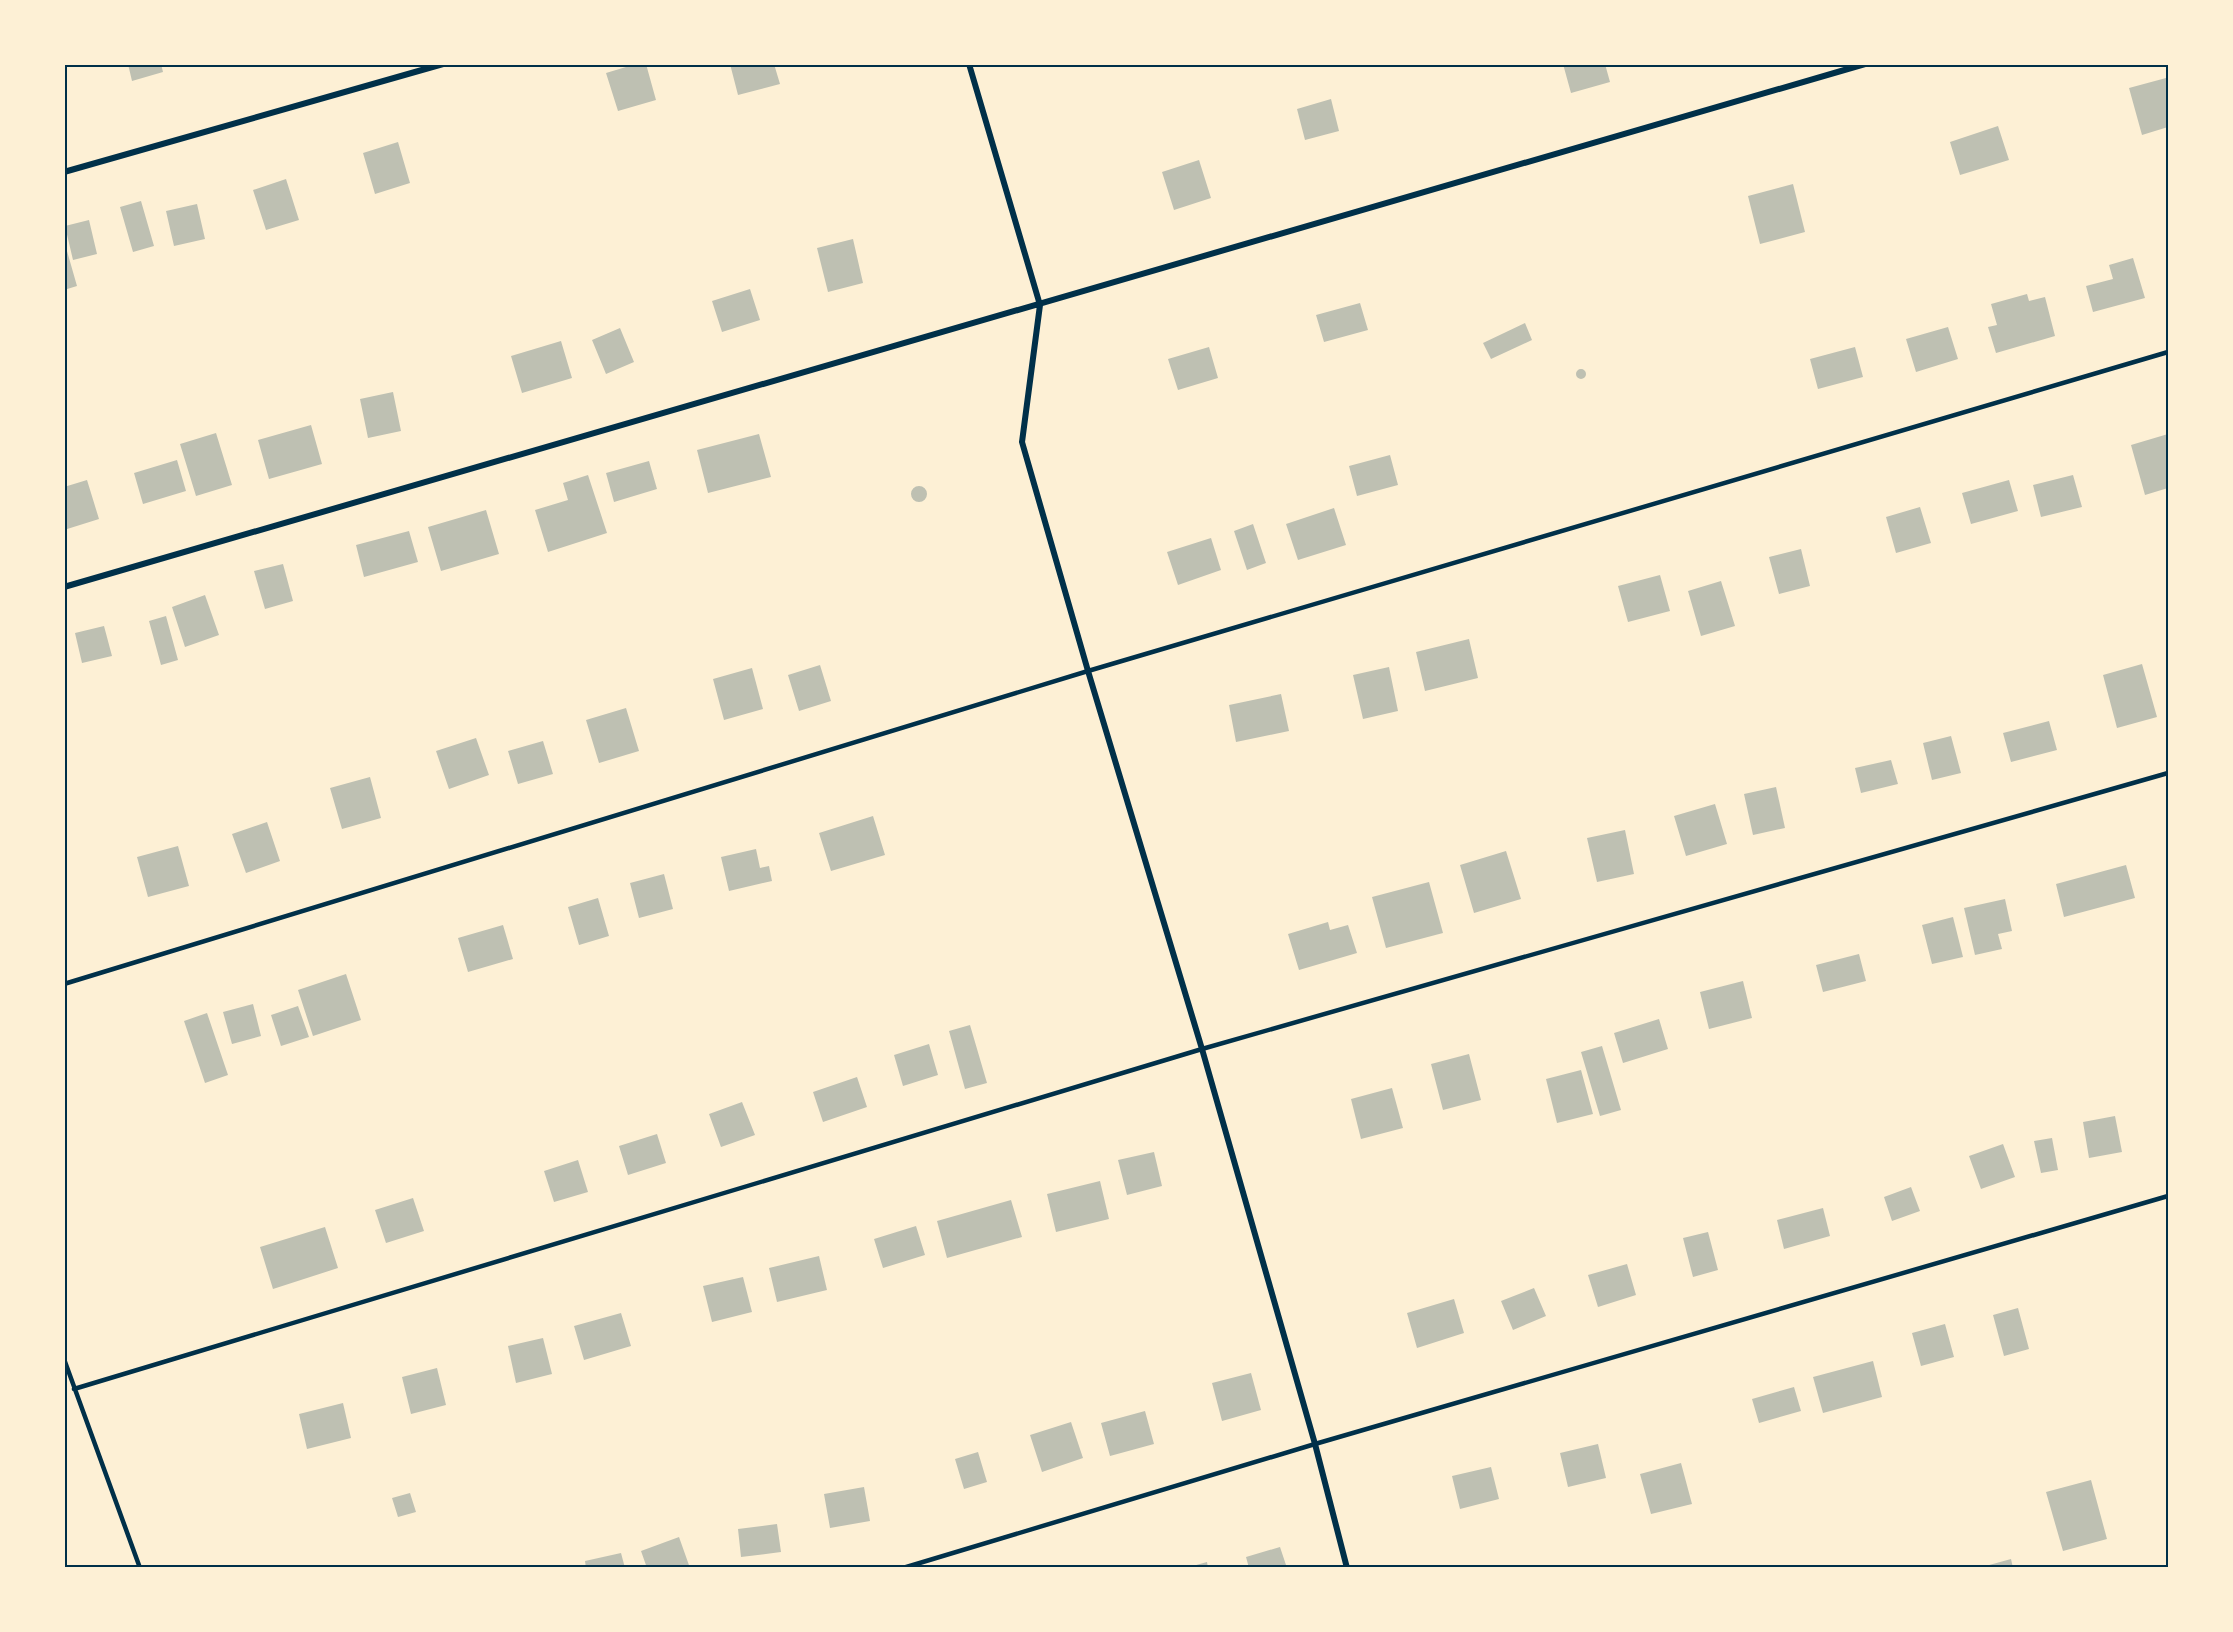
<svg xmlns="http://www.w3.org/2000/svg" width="2233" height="1632" viewBox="0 0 2233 1632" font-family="'DejaVu Sans',sans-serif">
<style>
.building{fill:#bec0b2}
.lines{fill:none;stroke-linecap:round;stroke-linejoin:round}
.service{stroke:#003049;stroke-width:4.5}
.minor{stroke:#003049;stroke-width:6}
.neatline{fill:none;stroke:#003049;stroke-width:2}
</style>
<rect width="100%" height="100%" fill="#fdf0d5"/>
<path class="building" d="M128 64H161L163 72 132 81Z
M636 64H646L656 100 618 111 606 73Z
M730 64H774L780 84 738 95Z
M1563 64H1605L1610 82 1571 93Z
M2166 78 2168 85V127L2142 135 2129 88Z
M1331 99 1339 131 1305 140 1297 109Z
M1998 126 2009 160 1960 175 1950 142Z
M398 142 410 183 375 194 363 153Z
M1199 160 1211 198 1174 210 1162 172Z
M286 179 299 220 266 230 253 190Z
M1793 184 1805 232 1760 244 1748 196Z
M141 201 154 246 133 252 120 207Z
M197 204 205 239 174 246 166 211Z
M89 220 97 254 73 260 65 226Z
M853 239 863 283 828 292 817 248Z
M65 244 77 286 64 290V245Z
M2133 258 2145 298 2093 312 2086 286 2113 279 2109 265Z
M750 289 760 320 722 332 712 301Z
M2027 294 2029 301 2045 297 2055 336 1996 353 1988 327 1997 325 1991 304Z
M1360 303 1368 330 1324 342 1316 315Z
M1525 323 1532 340 1491 359 1483 343Z
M1948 327 1958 359 1916 372 1906 339Z
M620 328 634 362 606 374 592 340Z
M561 341 572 378 522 393 511 356Z
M1209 347 1218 378 1178 390 1168 359Z
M1855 347 1863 377 1818 389 1810 359Z
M1576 374a5 5 0 1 1 10 0a5 5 0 1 1-10 0Z
M393 392 401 431 368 438 360 399Z
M311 425 322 464 269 479 258 440Z
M216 433 232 485 196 496 180 444Z
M759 434 771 477 708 493 697 450Z
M2168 434V488L2145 495 2131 445Z
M1390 455 1398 485 1357 496 1349 466Z
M177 460 186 491 143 504 134 473Z
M649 461 657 489 614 502 606 473Z
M588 475 607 533 548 552 535 510 568 500 563 483Z
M2073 475 2082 507 2041 517 2033 485Z
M87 480 99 519 64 530V487Z
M2009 480 2018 511 1971 524 1962 493Z
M911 494a8 8 0 1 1 16 0a8 8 0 1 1-16 0Z
M1920 507 1931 543 1896 553 1886 517Z
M1334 508 1346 545 1298 560 1286 524Z
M486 510 499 554 441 571 428 527Z
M1253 524 1266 563 1247 570 1234 531Z
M409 531 418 562 364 577 356 545Z
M1211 538 1221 570 1178 585 1167 552Z
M1801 549 1810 586 1779 594 1769 557Z
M283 564 293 601 265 609 254 571Z
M1660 575 1670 611 1628 622 1618 586Z
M1721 581 1735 626 1701 636 1688 591Z
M205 595 219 635 185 647 172 607Z
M166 616 178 660 161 665 149 621Z
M104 626 112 656 82 663 75 633Z
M1469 639 1478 678 1425 691 1416 652Z
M2142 664 2157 717 2117 728 2103 675Z
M820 665 831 701 799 711 788 675Z
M1389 667 1398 711 1363 719 1353 675Z
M752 668 763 709 724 720 713 679Z
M1281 694 1289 731 1236 742 1229 705Z
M626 708 639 751 599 763 586 720Z
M2049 721 2057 750 2011 762 2003 733Z
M1951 736 1961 773 1932 780 1923 743Z
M476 738 489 775 449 789 436 751Z
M543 741 553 774 518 784 508 751Z
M1891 760 1898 784 1861 793 1855 768Z
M370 777 381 818 342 829 330 788Z
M1776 787 1785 828 1753 835 1744 794Z
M1715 804 1727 844 1686 856 1674 816Z
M873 816 885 855 831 871 819 833Z
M267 822 280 861 246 873 232 834Z
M1625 830 1634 874 1597 882 1587 838Z
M178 846 189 886 148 897 137 857Z
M756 849 760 868 769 866 772 881 729 891 721 857Z
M1506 851 1521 899 1474 913 1460 865Z
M2126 865 2135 898 2064 917 2056 884Z
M664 874 673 909 639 918 630 883Z
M1429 882 1443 933 1386 948 1372 897Z
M598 898 609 936 579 945 568 907Z
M2005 899 2012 931 1998 934 2002 949 1975 955 1964 908Z
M1953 917 1963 957 1932 964 1922 925Z
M1328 922 1330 930 1348 925 1357 953 1299 970 1288 934Z
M503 925 513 959 468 972 458 938Z
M1859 954 1866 981 1823 992 1816 965Z
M346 974 361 1020 313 1036 298 990Z
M1743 981 1752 1018 1709 1029 1700 992Z
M253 1004 261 1036 232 1044 223 1012Z
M298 1006 309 1037 281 1046 271 1015Z
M207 1013 228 1075 205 1083 184 1021Z
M1659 1019 1668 1049 1623 1063 1614 1033Z
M970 1025 987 1083 965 1089 949 1031Z
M929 1044 938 1075 903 1086 894 1055Z
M1602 1046 1621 1110 1600 1116 1581 1052Z
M1469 1054 1481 1100 1443 1110 1431 1064Z
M1581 1070 1593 1114 1557 1123 1546 1079Z
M857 1077 867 1107 823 1122 813 1092Z
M1392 1088 1403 1128 1361 1139 1351 1099Z
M742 1102 755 1135 721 1147 709 1114Z
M2115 1116 2122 1152 2089 1158 2083 1122Z
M657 1134 666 1163 628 1175 619 1146Z
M2052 1138 2058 1170 2041 1173 2034 1141Z
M2003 1144 2015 1177 1981 1189 1969 1156Z
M1154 1152 1162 1186 1127 1195 1118 1160Z
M578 1160 588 1192 554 1202 544 1171Z
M1100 1181 1109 1219 1056 1232 1047 1194Z
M1911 1187 1920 1211 1892 1221 1884 1197Z
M413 1198 424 1231 386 1243 375 1210Z
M1011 1200 1022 1237 947 1258 937 1221Z
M1823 1208 1830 1236 1784 1249 1777 1220Z
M916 1226 925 1255 883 1268 874 1239Z
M325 1227 338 1268 273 1289 260 1247Z
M1708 1232 1718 1270 1693 1277 1683 1238Z
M819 1256 827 1290 777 1302 769 1268Z
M1627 1264 1636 1295 1598 1307 1588 1275Z
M743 1277 752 1312 712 1322 703 1286Z
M1534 1288 1546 1316 1513 1330 1501 1301Z
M1454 1299 1464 1333 1417 1348 1407 1313Z
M2018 1308 2029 1349 2004 1356 1993 1315Z
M621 1313 631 1346 584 1360 574 1326Z
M1945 1324 1954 1357 1921 1366 1912 1333Z
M543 1338 552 1374 516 1383 508 1346Z
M1873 1361 1882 1397 1823 1413 1813 1377Z
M437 1368 446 1405 411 1414 402 1377Z
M1251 1373 1261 1410 1222 1421 1212 1383Z
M1794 1387 1801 1411 1759 1423 1752 1399Z
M343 1403 351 1438 307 1449 299 1414Z
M1145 1411 1154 1444 1110 1456 1101 1423Z
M1071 1422 1083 1458 1042 1472 1030 1435Z
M1598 1444 1606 1478 1568 1487 1560 1453Z
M978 1452 987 1482 964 1489 955 1459Z
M1681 1463 1692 1504 1651 1514 1640 1474Z
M1491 1467 1499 1499 1460 1509 1452 1476Z
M2091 1480 2107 1539 2063 1551 2046 1492Z
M864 1487 870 1521 830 1528 824 1494Z
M410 1493 416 1512 398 1517 392 1498Z
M777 1524 781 1552 741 1557 738 1529Z
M679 1537 690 1568H647L641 1551Z
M1280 1547 1287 1568H1249L1246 1557Z
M621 1553 625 1568H586L585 1561Z
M2011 1559 2013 1568H1982V1567Z
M1207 1562 1208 1568H1189V1567Z"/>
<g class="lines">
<path class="service" d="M64 984 1088 671 2168 352
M64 1359 140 1568
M74 1389 1202 1049 2168 773
M903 1568 1315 1444 2168 1196"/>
<path class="minor" d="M969 64 1040 305 1022 442 1088 671 1202 1049 1315 1444 1347 1568
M64 172 443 64
M64 587 1865 64"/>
</g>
<rect width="2233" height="1632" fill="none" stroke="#fdf0d5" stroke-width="132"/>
<rect x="66" y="66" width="2101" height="1500" class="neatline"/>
</svg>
